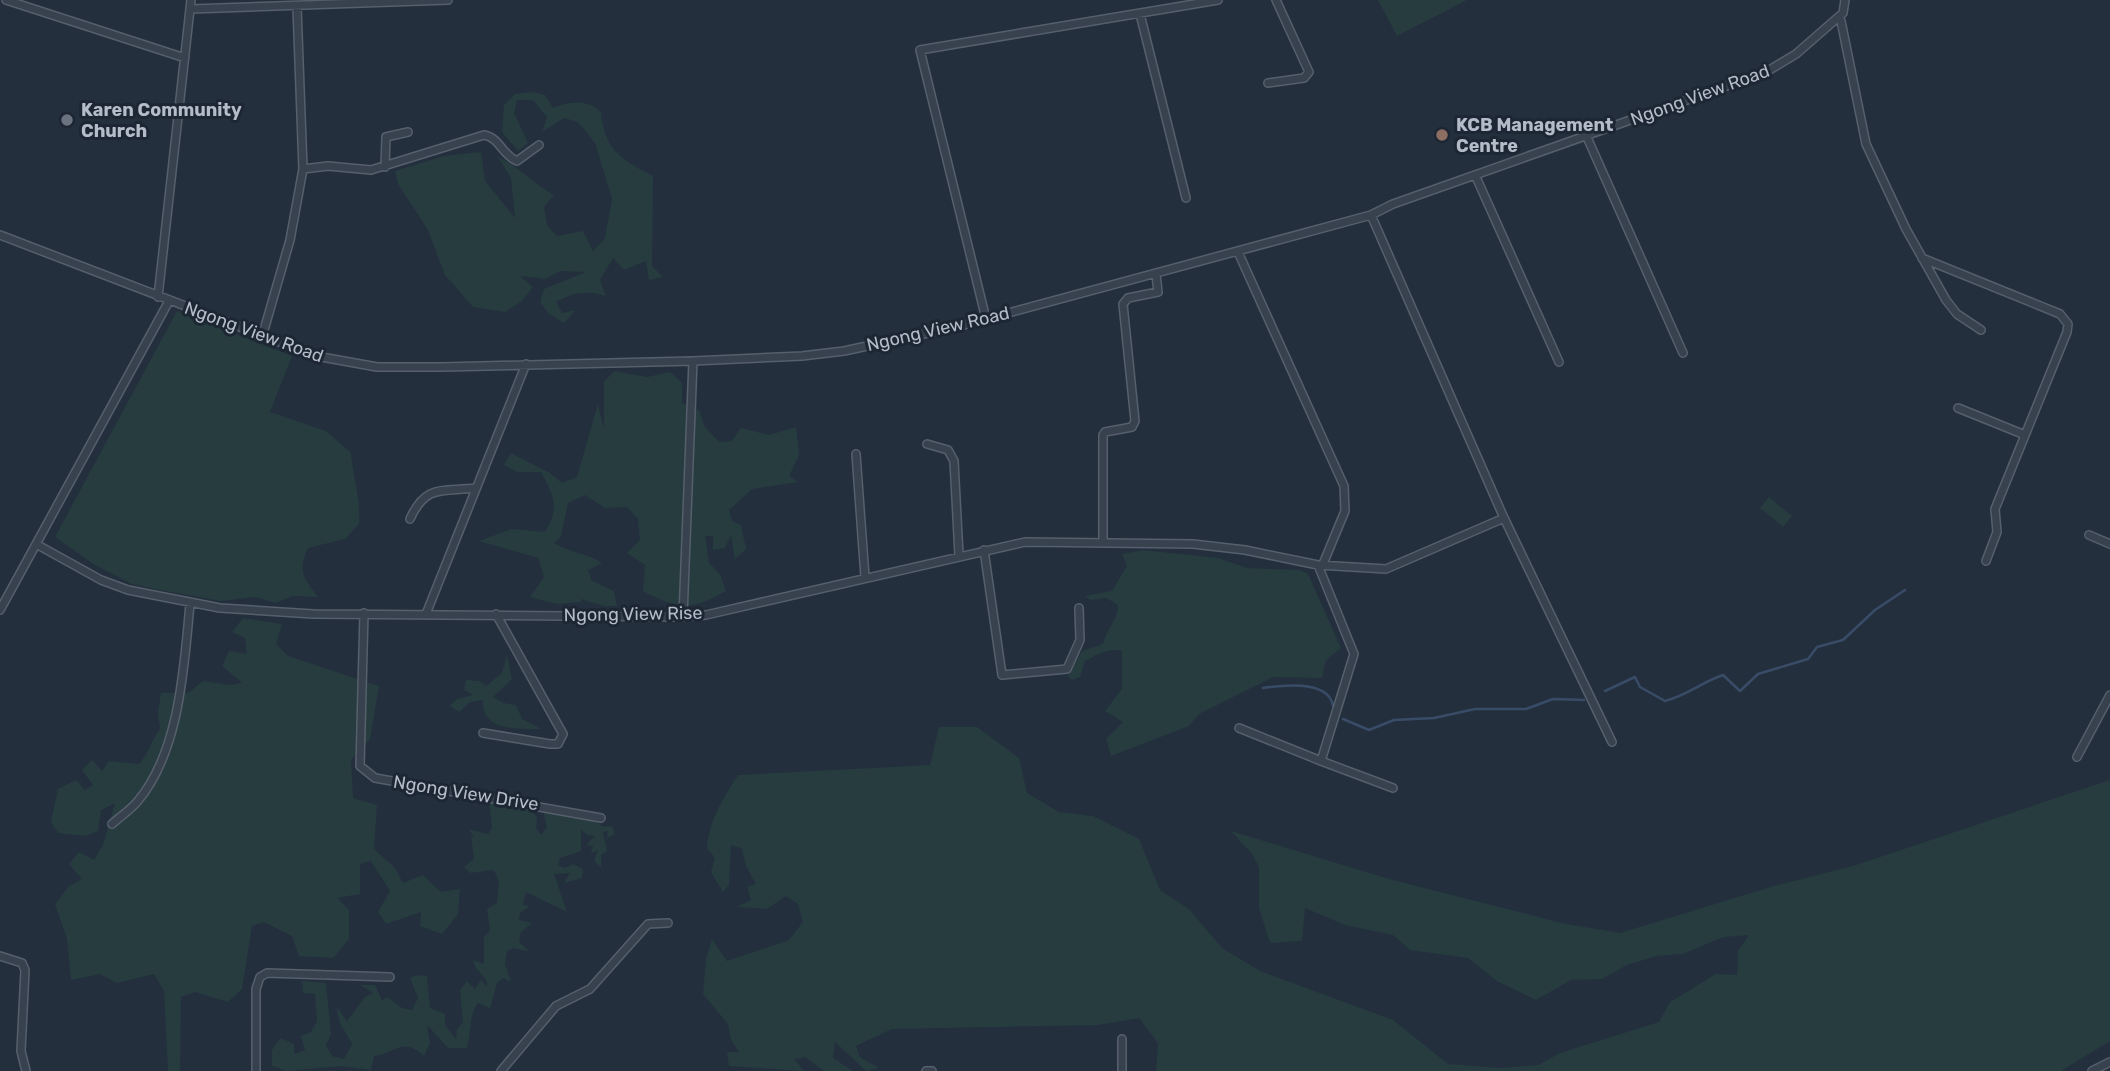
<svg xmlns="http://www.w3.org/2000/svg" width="2110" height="1071" viewBox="0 0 2110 1071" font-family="Rubik,sans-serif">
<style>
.green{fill:#263c3f}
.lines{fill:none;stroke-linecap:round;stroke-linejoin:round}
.stream{stroke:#394c67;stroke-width:2.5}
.minor-casing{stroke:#565f6c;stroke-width:10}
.minor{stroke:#38414e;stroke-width:7}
.worship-dot{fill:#6b7280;stroke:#1d2633;stroke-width:2.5}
.education-dot{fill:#8d6e63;stroke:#1d2633;stroke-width:2.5}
.labels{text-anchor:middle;stroke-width:6;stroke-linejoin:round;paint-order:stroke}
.street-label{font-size:18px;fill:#b4bcc9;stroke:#1d2633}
.poi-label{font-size:18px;font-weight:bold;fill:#b4bcc9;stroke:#1d2633;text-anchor:start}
</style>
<rect width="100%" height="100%" fill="#242f3e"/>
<path class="green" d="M1378 0H1467L1397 36Z
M532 92 545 95 553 108C570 101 587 99 601 112 604 150 622 160 653 176L652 266 663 277 649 280 646 261 624 270 613 258 600 280 606 296C589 290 572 292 556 302L562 313 576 310 564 323 548 313 540 302 544 289 586 272 560 271 545 279 520 276 533 287 522 301 505 312 473 307 445 275 428 230 398 184 395 171 444 156 481 152 485 181 515 218 511 178 498 157C522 169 532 183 554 195L544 207 547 225 557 236 583 231 593 251 605 238 612 199 595 143 578 122 564 118 542 132 547 117 533 100H517L514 113 528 143 518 151 502 132 504 105 515 94Z
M177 311 292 356 270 412 326 431 351 453C353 478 361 499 359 524L345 539 308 548C297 570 304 579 318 597L293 596 276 603 255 597 221 601 160 590 132 584 95 565 55 537Z
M614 371 647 377 670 372 682 383V403L699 410 705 427 719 442 732 441 741 428 769 435 796 427 799 455 789 476 798 482 752 489 729 510 732 521 741 525 746 549 735 559 731 535 725 548 713 550V536H705L709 563 720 574 726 591C691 611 678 610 643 591L645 565 627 553 640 540 638 519 627 507 605 508 585 495 568 503 561 536 554 543C570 553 587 553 602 563L588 570 592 581 614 591 617 606H604L581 599V602L557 604 530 597 544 577 538 558 479 541 511 529 545 532C560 508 554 496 541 472H517L504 465 511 453 550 473 562 483 577 477 598 404 604 429V382Z
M1769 497 1792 516 1783 527 1760 508Z
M1143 550 1218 558 1247 568 1299 570 1308 574 1341 648 1326 660 1322 678 1273 677 1199 714 1189 726 1111 756 1106 739 1123 722 1105 711 1122 689V651C1109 647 1097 655 1085 661L1080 677 1072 680 1068 676 1082 651 1103 644C1106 629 1119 619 1118 605L1106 598 1090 600 1085 596 1112 591 1127 566 1122 554Z
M243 618 282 624 276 644 288 656 379 686 370 739 351 760 353 798 377 805 374 849 395 868 403 883 423 875 441 892 460 889 458 914 442 934 420 926 421 912 386 924 378 912 390 891 371 861 360 864V894L337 898 349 910V939L333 958 299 956 292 936 264 922 252 926 242 989 228 1002 195 992 181 997 180 1071H168L164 991 154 974 117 983 100 974 71 980 67 939 55 904 69 886 82 879 69 864 79 852 94 860 103 845 115 803 101 810 98 831 86 836 58 833 51 822 58 789 76 780 85 790 93 785 82 770 92 760 102 771 109 761 139 764C149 753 151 741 160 729L158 713 161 693H188L203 681 230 685 242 683 222 666 229 651 247 654 245 638 232 632Z
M507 655 512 679 493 697 503 703 516 705 522 719 541 729C517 729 481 731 483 700L470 702 459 712 450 706 457 699 473 695 464 690 466 680 480 681 486 686 502 673Z
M939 727H977L1019 758 1027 793 1059 812 1093 816 1139 839 1160 890 1189 909 1222 948 1260 971 1393 1020 1448 1064 1501 1068 1538 1065 1560 1053 1659 1022 1670 1002 1716 974 1737 975 1738 951 1749 935 1724 937 1682 954 1656 956 1627 965 1602 979 1571 980 1536 1000 1497 981 1468 958 1410 950 1393 935 1345 925 1305 908 1302 941 1270 943 1259 908V867L1252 854 1231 831 1389 879 1566 924 1620 933 1774 886 1853 866 2110 780V1041L2061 1071H1156L1158 1043 1139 1018 1098 1025 892 1029 856 1046 860 1057 879 1068 866 1071 835 1042 833 1058 853 1071H824L805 1057 794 1059 804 1071 729 1066 727 1052H739L731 1040 728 1024 703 994 706 959 712 939 727 961 789 940 803 922 798 904 786 896 767 909 737 907 751 900 747 887 756 884 746 866 742 849 731 845 729 885 723 892 711 872 715 858 707 848C709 821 723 798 738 775L930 765Z
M489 799 508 809H529L537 817 536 828 541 835 547 827 543 811C562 815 589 813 603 827L612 826 615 834 607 838 608 831 603 832 607 851 601 855V867L594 861 598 850 591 854 593 846 586 845 595 836 587 835 581 829V851L560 858 558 865 565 868 573 864 583 869 582 878 564 883 570 873 554 874 567 912 526 892 523 905 530 906 520 913 519 920 532 923 521 932 519 942 530 952 514 948 507 951 505 964 511 982 503 978 497 983 490 1008 478 1003C469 1014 471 1034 467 1048H448L427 1025 430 1043 424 1056C402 1036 397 1053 374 1056L371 1070 341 1066 287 1071 272 1066V1050L280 1038 294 1044V1054L305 1050 301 1036 311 1032 317 1021 315 994 303 993 302 981 326 983 331 1034 326 1045 332 1056 344 1059 352 1044 340 1023 336 1006 347 1021 365 997 373 993 360 985H375L382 1000 387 997 402 1008 412 1010 418 998 410 978 416 975 427 976 430 1008 445 1014V1025L456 1039 457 1029 463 1022 460 990 467 981 475 989 481 980 487 987V981L476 968 473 960 484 964V937L490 930 487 909 497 903 499 882 494 870 470 873 464 867 474 859 471 836 475 837 468 829 488 834 492 828Z"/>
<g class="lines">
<path class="stream" d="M1263 688C1283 685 1329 680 1333 706
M1605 691 1635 677 1640 687 1665 701C1686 696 1702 682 1723 675L1740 691 1758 674 1808 659 1817 647 1843 640 1875 610 1905 590
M1343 719 1369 730 1394 720 1434 718 1475 709H1526L1553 699 1584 700"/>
<g class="minor-casing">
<path id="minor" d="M6 0 185 58
M297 7 303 169
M191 9 448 0
M1140 14 1186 198
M1841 21 1866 144 1906 229 1946 300 1957 314 1981 330
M1268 83 1304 78 1309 72 1276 0
M1586 135 1683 353
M385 167 386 137 408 132
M1476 177 1559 362
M0 235 316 356 377 367H442L693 361 802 356 844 351 960 326 1371 215 1393 204 1766 72 1796 54 1843 13 1845 0
M1238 252 1344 486 1345 511 1323 564
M1922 258 2060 314 2068 324 2067 332 1995 509 1997 532 1986 561
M158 297 191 0
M986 319 920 50 1218 0
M262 337 290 240 303 169 328 166 371 170 484 135C499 137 503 156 517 161L539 145
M1958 408 2025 435
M927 444 948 450 954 461 959 555
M856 454 865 577
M1504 518 1612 742
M410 519C426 484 441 492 476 488
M2089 535 2110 544
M1103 543V435L1105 432 1132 427 1135 421 1123 304 1128 298 1158 292 1156 274
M36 544 101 580 128 590 220 608 313 614 683 617 706 615 1025 542 1193 544 1245 550 1318 565 1386 569 1504 518 1371 215
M984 550 1002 675 1067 669 1080 640 1079 608
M0 610 169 301
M364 613 360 766 375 778 601 818
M426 614 526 364
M683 617 693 361
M1239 728 1321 761 1354 654 1318 565
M483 733 550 744H558L563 734 496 614
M2077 757 2110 695
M1321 761 1393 788
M112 824C120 817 130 810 137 802 180 752 184 666 190 604
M0 956 22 963 25 970 21 1051 26 1071
M1122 1039V1071
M256 1071V989L260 977 267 973 390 977
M501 1071 556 1006 590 989 648 924 668 923
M926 1071H932
M2092 1071 2110 1062"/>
</g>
<use href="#minor" class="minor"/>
</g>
<circle class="worship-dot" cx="67" cy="120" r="7"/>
<circle class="education-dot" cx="1442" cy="135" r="7"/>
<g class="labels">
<g class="street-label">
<text transform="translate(1700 95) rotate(-20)" y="6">Ngong View Road</text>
<text transform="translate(938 329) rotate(-13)" y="6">Ngong View Road</text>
<text transform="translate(254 332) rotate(20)" y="6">Ngong View Road</text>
<text transform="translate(633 614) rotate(-1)" y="6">Ngong View Rise</text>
<text transform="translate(466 793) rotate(9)" y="6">Ngong View Drive</text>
</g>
<g class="poi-label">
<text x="81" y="116">Karen Community<tspan x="81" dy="21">Church</tspan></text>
<text x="1456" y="131">KCB Management<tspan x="1456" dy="21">Centre</tspan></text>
</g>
</g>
</svg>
